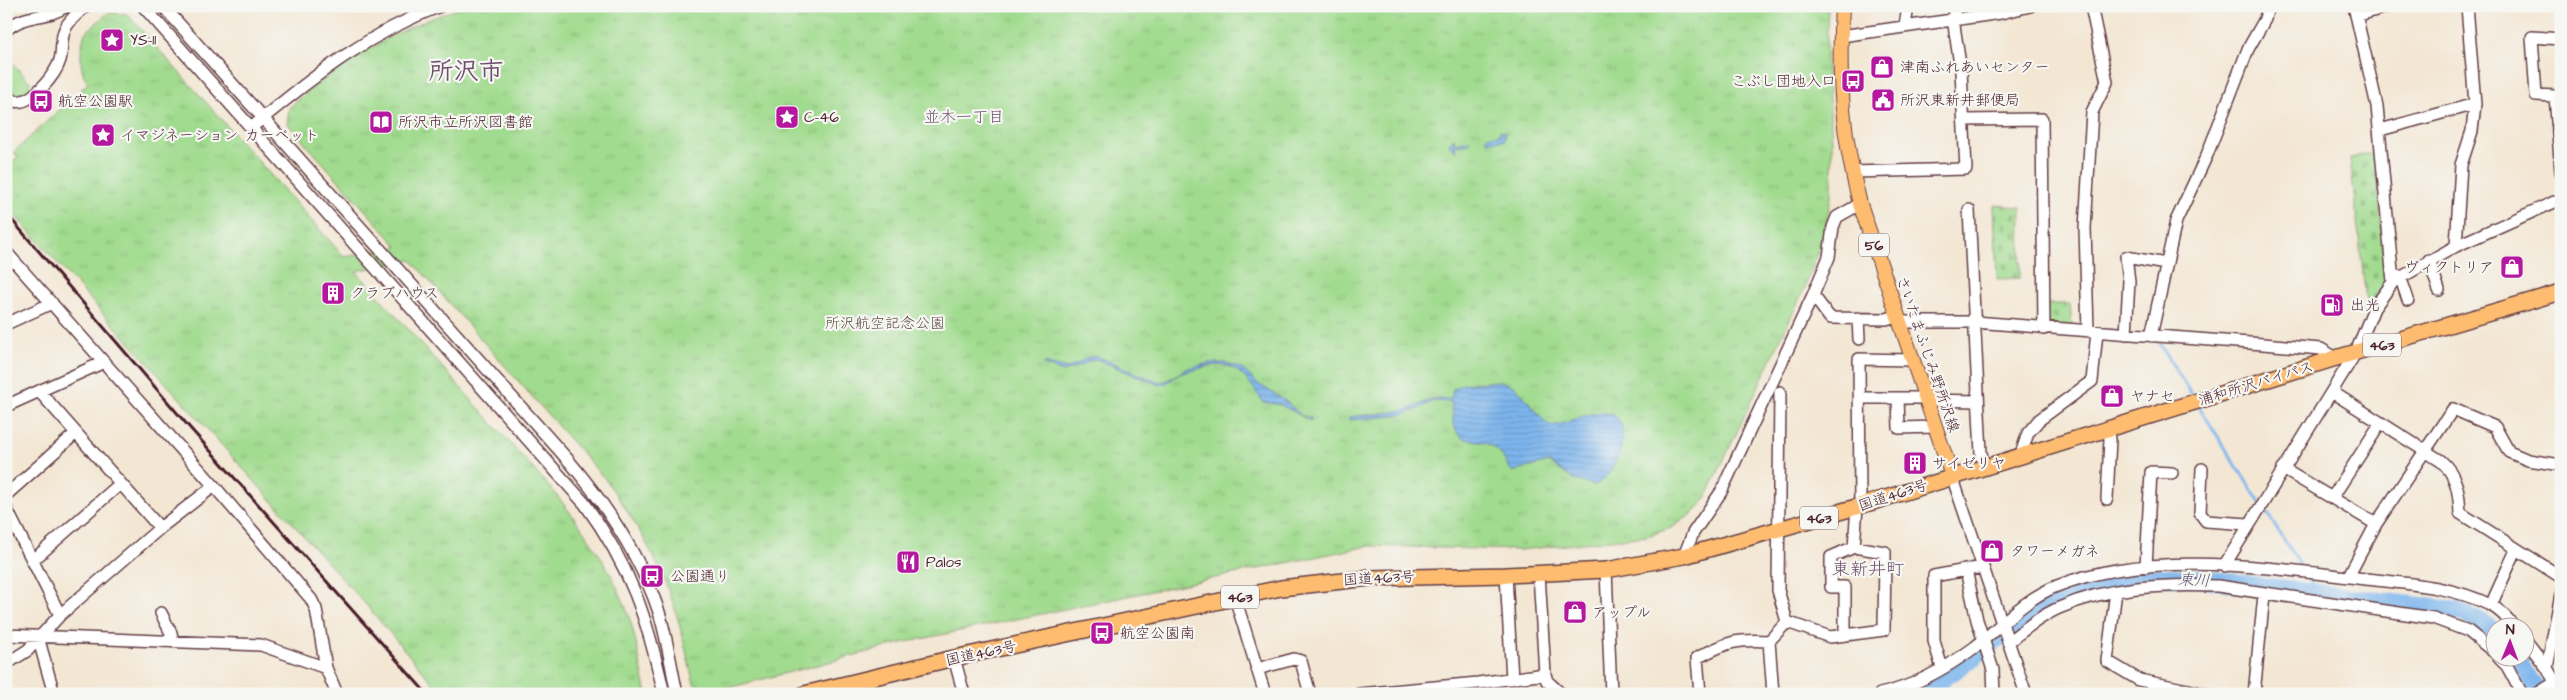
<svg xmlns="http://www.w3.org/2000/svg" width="2567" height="700" viewBox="0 0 2567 700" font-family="'Architects Daughter','Klee One',sans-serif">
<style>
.green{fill:#a1db8f;stroke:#767d5d}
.cemetery{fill:url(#cemetery-stones);stroke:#767d5d}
.park{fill:url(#park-tufts);stroke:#767d5d}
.water{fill:url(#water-rules);stroke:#636a8c}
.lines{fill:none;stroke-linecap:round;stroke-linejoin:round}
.stream{stroke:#7cb5ed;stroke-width:3}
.river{stroke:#7cb5ed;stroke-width:18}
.minor-casing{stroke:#633d44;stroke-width:14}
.major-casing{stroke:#633d44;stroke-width:16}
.highway-casing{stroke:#633d44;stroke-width:18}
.minor{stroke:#fff;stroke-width:11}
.major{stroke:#fdbc6f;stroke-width:14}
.highway{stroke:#fdbc6f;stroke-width:15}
.rail{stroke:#4a1f2b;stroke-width:3}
.labels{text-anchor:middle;stroke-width:4.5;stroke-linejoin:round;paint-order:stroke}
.shield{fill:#f6f6f2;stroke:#7e6067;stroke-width:1}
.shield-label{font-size:14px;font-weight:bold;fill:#4a1f2b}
.poi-label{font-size:15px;fill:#4a1f2b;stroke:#f6f6f2;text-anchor:start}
.park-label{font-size:15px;fill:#604e44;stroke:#f6f6f2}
.street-label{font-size:15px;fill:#4a1f2b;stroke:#f6f6f2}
.neighbourhood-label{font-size:16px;fill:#70506f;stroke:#f6f6f2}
.water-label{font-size:16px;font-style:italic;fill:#5c546f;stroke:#f6f6f2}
.quarter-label{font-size:18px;fill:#70506f;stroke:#f6f6f2}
.town-label{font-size:25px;font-weight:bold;fill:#70506f;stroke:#f6f6f2}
</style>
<defs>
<pattern id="cemetery-stones" width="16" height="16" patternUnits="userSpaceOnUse" patternTransform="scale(1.25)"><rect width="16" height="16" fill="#a1db8f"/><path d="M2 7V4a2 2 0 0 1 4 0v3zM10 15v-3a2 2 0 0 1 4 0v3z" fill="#8cbc7c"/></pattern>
<pattern id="park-tufts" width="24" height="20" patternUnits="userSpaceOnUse" patternTransform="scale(1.25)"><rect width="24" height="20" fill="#a1db8f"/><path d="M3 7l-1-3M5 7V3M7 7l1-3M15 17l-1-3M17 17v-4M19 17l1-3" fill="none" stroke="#8cbc7c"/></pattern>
<pattern id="water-rules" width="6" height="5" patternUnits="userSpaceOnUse" patternTransform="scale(1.25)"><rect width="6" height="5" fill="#7cb5ed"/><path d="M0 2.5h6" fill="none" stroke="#6893c0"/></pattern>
</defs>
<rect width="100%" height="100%" fill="#f6f6f2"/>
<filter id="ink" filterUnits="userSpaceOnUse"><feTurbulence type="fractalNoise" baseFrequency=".02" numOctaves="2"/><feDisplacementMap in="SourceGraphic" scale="10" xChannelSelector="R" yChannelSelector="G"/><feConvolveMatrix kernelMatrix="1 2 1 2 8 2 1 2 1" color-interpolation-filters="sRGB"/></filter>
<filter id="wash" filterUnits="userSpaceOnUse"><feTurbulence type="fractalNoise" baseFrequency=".0096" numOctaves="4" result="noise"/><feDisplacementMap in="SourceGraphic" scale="20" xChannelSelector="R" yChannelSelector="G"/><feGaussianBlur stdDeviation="1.12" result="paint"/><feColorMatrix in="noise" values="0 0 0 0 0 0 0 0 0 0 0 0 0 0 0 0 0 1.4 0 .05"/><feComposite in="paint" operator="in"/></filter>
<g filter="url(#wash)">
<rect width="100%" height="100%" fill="#f3e7d4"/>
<path class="green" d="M6 56 30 82 29 90 23 94H16L6 82Z"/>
<path class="cemetery" d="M2376 152 2386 286 2367 310 2350 158Z
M1994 205 2021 207 2020 278 1997 279Z
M2047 304H2070L2072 328 2047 327Z"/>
<path class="park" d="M467 6H1828L1826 58 1832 139V191L1825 231 1806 285 1706 498 1695 512 1671 528 1647 536 1520 550 1368 546 902 643 709 693 694 684C686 654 681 624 670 595 655 553 631 515 605 479L411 260 356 271 554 492C586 532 616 574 631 623 638 646 641 671 647 694H442L367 606 6 206V167L18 157 14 152 88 83C78 71 80 48 85 33L108 13 127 14 344 257 398 247 287 123 289 108C341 62 399 26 467 6Z"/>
<path class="water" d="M1500 130 1505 132V140L1487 141V136L1500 135Z
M1454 138 1455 143 1469 140V143L1455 145 1456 150H1454L1449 144Z
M1097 356 1157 382 1166 381 1186 369 1209 363H1226L1242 369 1257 383 1284 400 1302 416 1311 418V421L1281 405 1263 402C1245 375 1234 357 1198 369 1192 371 1186 371 1180 374 1172 378 1168 384 1159 385L1096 359 1064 372 1043 365 1044 363 1067 369 1089 357Z
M1501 381 1516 387 1548 425C1566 429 1591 404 1615 416 1634 432 1614 477 1595 485L1574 480 1548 462 1513 472C1505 464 1503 453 1493 447 1486 442 1479 441 1471 440 1450 438 1454 416 1451 402L1433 401 1412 412 1394 416 1349 420V417L1408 410 1431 399H1451L1453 389 1463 384Z"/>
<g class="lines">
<path class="stream" d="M2159 343 2193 397
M2198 405 2260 503
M2264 508 2302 568
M2307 575 2317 592"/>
<path class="river" d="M2518 658 2539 694
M1917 694 1953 672 2043 607 2087 589 2126 581 2160 577 2197 578 2444 609C2463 613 2480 618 2494 632"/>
</g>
</g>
<g filter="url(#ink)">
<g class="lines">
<g class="minor-casing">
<path id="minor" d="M143 6 585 504C631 567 647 618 664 694
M163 6 569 461C607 506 640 555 659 612 667 638 671 666 677 694
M2354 6 2377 106 2393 282
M2356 16 2389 6
M1905 26 1908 6
M6 30C28 11 45 21 66 6
M1841 36 2001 13 2030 6
M2561 39 2532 37 2536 95 2555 96 2561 172
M6 94 14 101C31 106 56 74 60 60 63 50 60 39 65 29 69 20 78 13 86 6
M1964 120 2042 119 2044 329
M257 123C315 75 369 33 440 6
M2380 130 2475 104
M1852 172 1966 169 1961 71 1953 19 1955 6
M1969 210 1981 453 1984 466
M2456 246 2461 165 2472 131 2475 104 2467 6
M6 252 214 486 311 599 316 609 326 668 337 694
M2429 260 2439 290
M2400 276 2408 300
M1813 295 1830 318 1886 319 1897 316
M1858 318 1859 339
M1900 322H1975L2263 344 2321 349 2336 358
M6 324 52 303
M2088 331 2085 228 2092 112 2107 82 2091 6
M2126 334 2129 281 2126 257 2166 264
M2151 336 2176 221 2207 155 2248 49 2265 19 2268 6
M39 391 160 528
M2332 392 2441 461C2457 475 2459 493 2460 513L2561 577
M1860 398H1925
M1898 398 1899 428 1935 427
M1926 400 1978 401
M6 406 104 362
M2021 454 2028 433 2039 420 2092 381 2097 332
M2202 469 2200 513 2206 521 2248 524
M2283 469 2376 524
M1952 476 2026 694
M6 495 76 433
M2332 498 2380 424
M2107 499 2110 439 2108 428
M1860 506 1859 359 1912 360
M6 508 60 615 28 650 6 664
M1684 556 1693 533 1721 492 1813 295 1829 257 1833 227 1837 217 1860 204
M32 561 120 484
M2224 566 2356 352 2374 308 2393 282 2456 246 2561 199
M1983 567 1966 570 1977 620 1993 670 1994 694
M2146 567 2151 472 2172 473
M1606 570 1611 694
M1539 574 1545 674 1547 681 1561 694
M1506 575 1512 679
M2348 577 2376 524 2453 409 2495 427 2509 452 2528 460 2561 465
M2116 591 2107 661 2139 680 2188 690
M1235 598 1265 694
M2491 605 2516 550
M161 613 171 633 173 641
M60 615 160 528 214 486
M1787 622 1830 637 1884 630 1885 552 1854 547 1857 507
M6 635 261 645 326 668
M1845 635V587H1831V557L1854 547
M38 637 54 694
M2524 638 2547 668 2561 692
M2008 642C2024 630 2040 616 2059 608 2109 586 2164 584 2218 586L2433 618 2468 631 2494 652
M954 658 964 694
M2499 658 2507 666 2522 694
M1942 668 1934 641V576L1966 570
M2547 668 2561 594
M1257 669 1294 659 1301 661 1310 694
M1359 694 1478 683 1545 674
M1700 694 1697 658C1727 642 1735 639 1769 641
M1773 694 1769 641 1787 622 1778 590 1780 392
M1880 694C1913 687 1948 667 1975 647 2001 626 2024 599 2057 586 2147 550 2263 567 2357 578 2401 583 2450 585 2490 605 2499 609 2509 620 2515 628
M2187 694 2188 690 2205 694
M2254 694 2264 595
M2537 694 2556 682"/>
</g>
<g class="major-casing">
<path id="major" d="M1842 6C1838 79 1842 134 1860 204L1952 476"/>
</g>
<g class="highway-casing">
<path id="highway" d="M804 694 954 658 1281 588 1369 578 1506 575 1606 570 1684 556 1860 506 2336 358 2561 292"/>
</g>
<use href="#minor" class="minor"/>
<use href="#major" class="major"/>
<use href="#highway" class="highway"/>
<path class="rail" d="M6 213 190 428 427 694"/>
</g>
</g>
<defs>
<g id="sight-square" transform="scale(1.25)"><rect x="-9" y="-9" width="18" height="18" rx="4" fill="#b5179e" stroke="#f6f6f2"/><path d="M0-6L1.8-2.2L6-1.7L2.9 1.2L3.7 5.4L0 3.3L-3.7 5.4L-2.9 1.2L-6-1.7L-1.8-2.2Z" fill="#fff"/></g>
<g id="shop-square" transform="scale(1.25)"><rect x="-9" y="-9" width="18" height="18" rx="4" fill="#b5179e" stroke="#f6f6f2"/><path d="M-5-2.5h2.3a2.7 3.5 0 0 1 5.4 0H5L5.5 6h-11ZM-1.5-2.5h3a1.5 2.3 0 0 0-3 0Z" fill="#fff"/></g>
<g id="bus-square" transform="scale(1.25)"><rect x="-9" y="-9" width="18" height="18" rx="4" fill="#b5179e" stroke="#f6f6f2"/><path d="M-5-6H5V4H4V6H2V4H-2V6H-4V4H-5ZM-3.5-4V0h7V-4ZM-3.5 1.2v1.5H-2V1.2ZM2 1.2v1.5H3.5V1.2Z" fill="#fff"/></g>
<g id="civic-square" transform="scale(1.25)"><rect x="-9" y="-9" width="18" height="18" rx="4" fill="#b5179e" stroke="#f6f6f2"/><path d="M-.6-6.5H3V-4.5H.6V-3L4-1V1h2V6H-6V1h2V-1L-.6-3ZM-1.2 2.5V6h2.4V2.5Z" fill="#fff"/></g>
<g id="library-square" transform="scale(1.25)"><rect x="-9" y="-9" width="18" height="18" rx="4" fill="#b5179e" stroke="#f6f6f2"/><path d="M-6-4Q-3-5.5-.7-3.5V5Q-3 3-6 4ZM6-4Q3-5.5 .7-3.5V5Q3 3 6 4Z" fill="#fff"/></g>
<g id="building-square" transform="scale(1.25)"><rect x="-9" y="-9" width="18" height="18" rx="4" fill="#b5179e" stroke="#f6f6f2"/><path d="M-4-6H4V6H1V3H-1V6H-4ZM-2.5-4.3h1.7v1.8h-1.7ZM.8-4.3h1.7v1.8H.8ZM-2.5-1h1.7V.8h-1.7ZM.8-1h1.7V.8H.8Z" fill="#fff"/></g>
<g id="fuel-square" transform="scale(1.25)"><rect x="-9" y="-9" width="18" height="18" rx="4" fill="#b5179e" stroke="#f6f6f2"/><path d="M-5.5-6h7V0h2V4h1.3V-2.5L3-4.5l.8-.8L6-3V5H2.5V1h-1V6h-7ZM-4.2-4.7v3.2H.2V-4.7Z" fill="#fff"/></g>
<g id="restaurant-square" transform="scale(1.25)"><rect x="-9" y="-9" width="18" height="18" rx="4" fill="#b5179e" stroke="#f6f6f2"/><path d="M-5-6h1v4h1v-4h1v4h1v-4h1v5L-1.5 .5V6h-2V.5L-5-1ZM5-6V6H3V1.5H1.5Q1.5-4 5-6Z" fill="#fff"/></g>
</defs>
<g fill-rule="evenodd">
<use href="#sight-square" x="112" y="40"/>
<use href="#shop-square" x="1882" y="67"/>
<use href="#bus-square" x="1853" y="81"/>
<use href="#civic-square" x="1883" y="100"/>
<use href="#bus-square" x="41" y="101"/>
<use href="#sight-square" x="787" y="117"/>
<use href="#library-square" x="381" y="122"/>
<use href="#sight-square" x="103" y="135"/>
<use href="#shop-square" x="2512" y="267"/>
<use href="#building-square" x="333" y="293"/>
<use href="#fuel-square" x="2332" y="305"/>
<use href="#shop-square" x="2112" y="396"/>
<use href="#building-square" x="1915" y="463"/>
<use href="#shop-square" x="1992" y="551"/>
<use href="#restaurant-square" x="908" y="562"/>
<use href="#bus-square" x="652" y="576"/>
<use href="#shop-square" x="1575" y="612"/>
<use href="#bus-square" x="1102" y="633"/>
</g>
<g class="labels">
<g class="shield">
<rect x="1859" y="233.5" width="30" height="23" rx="4"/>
<rect x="2363" y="333.5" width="38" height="23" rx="4"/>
<rect x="1800" y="506.5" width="38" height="23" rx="4"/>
<rect x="1221" y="585.5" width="38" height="23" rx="4"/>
</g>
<g class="shield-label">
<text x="1874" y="250">56</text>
<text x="2382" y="350">463</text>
<text x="1819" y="523">463</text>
<text x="1240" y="602">463</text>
</g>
<g class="poi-label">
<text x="130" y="45">YS-11</text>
<text x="1900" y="72">津南ふれあいセンター</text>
<text x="1836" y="86" text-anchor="end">こぶし団地入口</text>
<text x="1900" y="105">所沢東新井郵便局</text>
<text x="58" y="106">航空公園駅</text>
<text x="804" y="122">C-46</text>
<text x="398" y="127">所沢市立所沢図書館</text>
<text x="120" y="140">イマジネーション カーペット</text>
<text x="2494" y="272" text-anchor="end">ヴィクトリア</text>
<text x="350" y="298">クラブハウス</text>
<text x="2350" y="310">出光</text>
<text x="2130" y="401">ヤナセ</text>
<text x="1932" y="468">サイゼリヤ</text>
<text x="2010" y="556">タワーメガネ</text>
<text x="926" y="567">Palos</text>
<text x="670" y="581">公園通り</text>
<text x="1592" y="617">アップル</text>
<text x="1120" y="638">航空公園南</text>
</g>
<g class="park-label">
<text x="885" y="328">所沢航空記念公園</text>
</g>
<g class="street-label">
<text transform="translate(1928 354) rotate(71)" y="5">さいたまふじみ野所沢線</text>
<text transform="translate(2256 383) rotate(-17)" y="5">浦和所沢バイパス</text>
<text transform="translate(1893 495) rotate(-18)" y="5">国道463号</text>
<text transform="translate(1379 578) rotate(-3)" y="5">国道463号</text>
<text transform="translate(981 653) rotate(-12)" y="5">国道463号</text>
</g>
<g class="neighbourhood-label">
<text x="964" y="122">並木一丁目</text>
</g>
<g class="water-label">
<text transform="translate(2194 579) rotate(3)" y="6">東川</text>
</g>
<g class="quarter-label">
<text x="1868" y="575">東新井町</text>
</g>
<g class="town-label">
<text x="466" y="79">所沢市</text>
</g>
</g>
<rect width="2567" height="700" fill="none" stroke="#f6f6f2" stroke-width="25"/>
<g transform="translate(2510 642) rotate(1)"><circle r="24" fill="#f6f6f2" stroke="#b1a0a2"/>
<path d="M0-4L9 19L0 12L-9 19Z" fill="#b5179e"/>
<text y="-8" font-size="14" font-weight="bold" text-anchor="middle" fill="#4a1f2b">N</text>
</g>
</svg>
